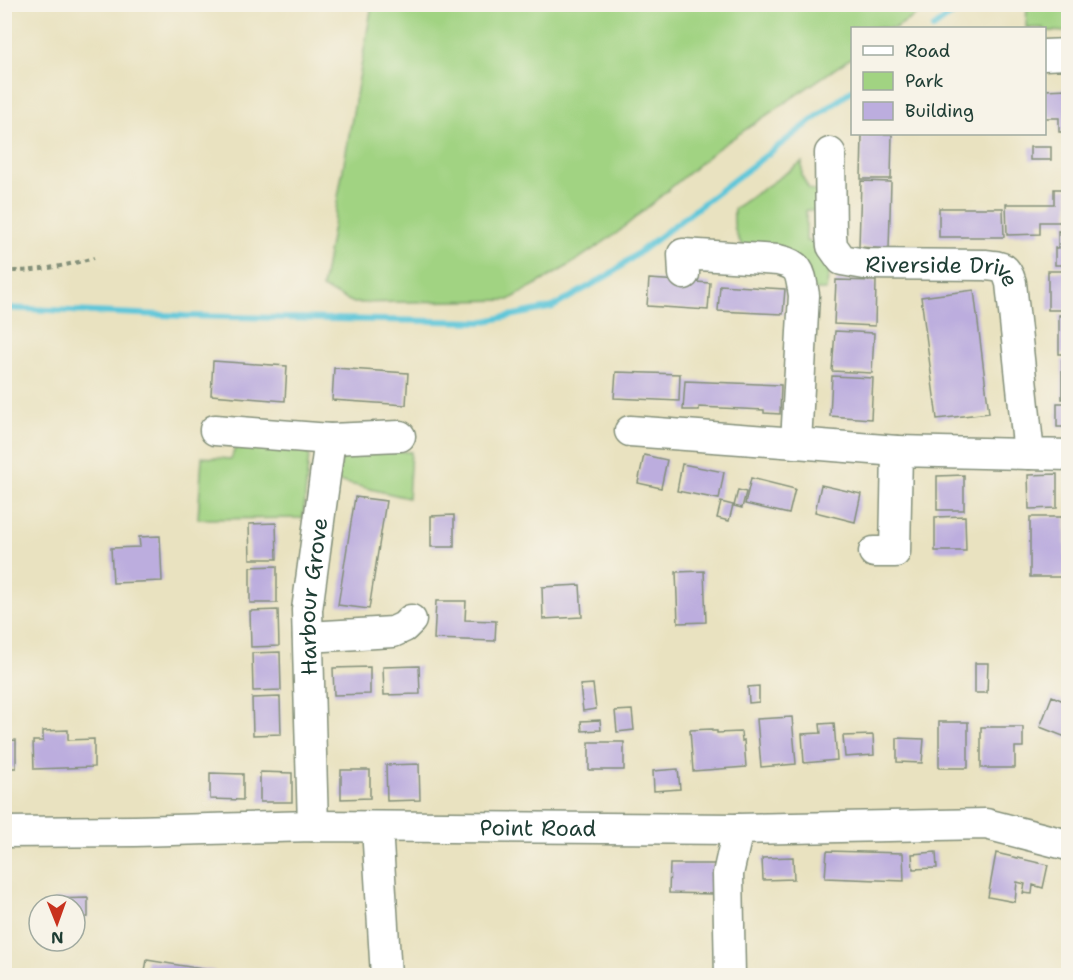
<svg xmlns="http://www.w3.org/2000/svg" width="1073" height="980" viewBox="0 0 1073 980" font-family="'Shantell Sans',sans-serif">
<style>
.green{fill:#a1d382;stroke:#60885b;stroke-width:1.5}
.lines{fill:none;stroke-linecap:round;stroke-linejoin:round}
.stream{stroke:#5dc6d9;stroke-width:6}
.building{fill:#bcadde}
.minor-casing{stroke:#84907a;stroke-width:33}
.path{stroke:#84907a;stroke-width:4;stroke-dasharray:4.5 4.5;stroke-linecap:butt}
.minor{stroke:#fff;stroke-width:30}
.labels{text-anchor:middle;stroke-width:5;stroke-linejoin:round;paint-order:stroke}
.street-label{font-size:22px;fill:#1f3d34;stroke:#f7f3e8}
</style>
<rect width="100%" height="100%" fill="#f7f3e8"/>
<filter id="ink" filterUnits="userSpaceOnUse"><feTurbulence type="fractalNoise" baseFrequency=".0167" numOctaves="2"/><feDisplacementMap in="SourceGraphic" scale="12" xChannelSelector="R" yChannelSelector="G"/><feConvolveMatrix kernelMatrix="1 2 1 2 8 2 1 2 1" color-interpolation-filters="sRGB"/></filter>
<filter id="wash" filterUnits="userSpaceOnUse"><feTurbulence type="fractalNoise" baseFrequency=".008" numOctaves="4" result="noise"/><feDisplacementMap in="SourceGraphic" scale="24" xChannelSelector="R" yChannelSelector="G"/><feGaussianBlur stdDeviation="1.35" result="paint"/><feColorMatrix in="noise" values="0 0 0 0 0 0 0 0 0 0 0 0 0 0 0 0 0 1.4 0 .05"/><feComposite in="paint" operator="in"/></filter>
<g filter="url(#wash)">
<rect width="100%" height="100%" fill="#e9e2c0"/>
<path class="green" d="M372 5V4L933 5 895 28H852V57L717 149 617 233 568 266 509 300 354 303 322 288Z
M1027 5H1068V32L1047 31 1045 47 1044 28H1026Z
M802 162V176L809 189 818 192 824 211 806 210V241L823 243V261L830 269 826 290H813L744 247C734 235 733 225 734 209Z
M238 445 303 449 309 455 303 518 198 519 202 457 231 459 235 448Z
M361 449 411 452 408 498 337 481 343 453Z"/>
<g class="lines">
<path class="stream" d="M933 28 959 9 969 4
M4 308 184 316 481 322 553 307 612 273 852 90"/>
</g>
<g id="blocks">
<path class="building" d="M1068 89V132H1059V118H1044V90Z
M862 134H892L891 179H861Z
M1030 147H1051V160H1030Z
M861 181 891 182 889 249 859 247Z
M1054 189H1068V265H1055V248H1058V231L1064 232V222H1040V234L1007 235 1006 204H1054Z
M939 208H1003L1004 237H939Z
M1048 271H1068V310H1048Z
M649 279 710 283 708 310 647 306Z
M836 280 876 281 875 326 834 324Z
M720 285 785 289 783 314 718 311Z
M974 290 989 413 937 419 921 297Z
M1059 315H1068V354H1059Z
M835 331 874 333 872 373 832 371Z
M1062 360H1068V399H1062Z
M213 361 287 366 285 401 211 395Z
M334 368 408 373 406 405 332 400Z
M616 372 680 374 679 401 614 398Z
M832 376 873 378 871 419 830 416Z
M685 381 781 385 780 414 764 413V410L699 407V410H683Z
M1057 403H1068V427H1057Z
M644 455 667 460 661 488 638 483Z
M682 464 724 472 719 499 677 491Z
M1057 474V508L1029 509 1028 475Z
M964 475V510H937V476Z
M751 478 795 489 789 514 745 504Z
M821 485 861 494 855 522 815 512Z
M738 490 746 492 742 508 734 506Z
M355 497 386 501 369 609 338 605Z
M721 502 733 505 729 521 717 518Z
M454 515V547H431V516Z
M965 516 966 551H935V517Z
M1030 517H1065V577H1030Z
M276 523 277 559H250L249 524Z
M160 536 162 581 113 583 111 548 140 547 139 537Z
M277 566V603H250V567Z
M704 571 706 622 678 623 676 572Z
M580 585 582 617 543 619 542 587Z
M436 601H466L465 620 496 621 495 641 434 639Z
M278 610 279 646 251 647 250 611Z
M280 652 281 690 253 691 252 653Z
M975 663H988L987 693H975Z
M419 666 420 694 384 695 383 667Z
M370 667V694L334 695 333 668Z
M593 684 596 709 583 711 580 685Z
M759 686V702L749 703 748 687Z
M1052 696 1068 703V738L1040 727Z
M280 697 281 734 253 735 252 698Z
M632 710 634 730 617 732 615 711Z
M792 717 796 764 761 767 757 719Z
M600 720 601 730 582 731 581 721Z
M939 722H968V768H939Z
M834 723 837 760 804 763 802 734 821 733 820 724Z
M981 727H1023V747H1015V768H981Z
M712 729V731H717V733L741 732 742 741 744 740 746 767 693 771 690 730Z
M68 730V740L94 739V767L34 769 33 741H43V731Z
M873 735 874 755 845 757 843 736Z
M897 738 924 739 922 763 897 762Z
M16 740V768H4V741Z
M589 742H624V770H589Z
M419 764 420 800 387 801 386 765Z
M678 769 680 789 654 791 653 771Z
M341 770H370V798L341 799Z
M260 772 292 773V802H260Z
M210 773 243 774V800L210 799Z
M827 851 903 853 904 881 825 878Z
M936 852 937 868 913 869 912 854Z
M996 853 1048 865 1043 888 1033 885 1032 894 1023 893 1025 884 1017 882 1015 902 988 897Z
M793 857 794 879 763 880 762 858Z
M670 864H714V894L669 893Z
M88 898V917L75 918V905H54V899Z
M147 960 215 971 214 976H144Z
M544 972V976H512V974Z
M599 972V976H566V973Z"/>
</g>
</g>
<g filter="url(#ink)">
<use href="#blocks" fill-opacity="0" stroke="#84907a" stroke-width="1.5"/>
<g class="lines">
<g class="minor-casing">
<g id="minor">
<path d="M1044 55 1068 54"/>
<path id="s1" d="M830 153 831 235 832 246 842 260 865 264 985 265C1002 267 1006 266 1011 283L1029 454 1068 455"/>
<path d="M684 274 683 254 778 260C802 265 800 274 804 295L796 443 897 451"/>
<path d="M215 430 330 439"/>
<path d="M630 431 796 443"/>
<path d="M874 552H895L897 451 1029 454"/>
<path d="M308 637 393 632 404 627 411 620"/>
<path id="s2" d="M313 826 307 610 330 439 400 436"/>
<path d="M377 827 386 976"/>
<path id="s3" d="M4 832 135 831 313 826 738 829 986 824 1068 845"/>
<path d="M730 976 728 874 738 829"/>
</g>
</g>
<path class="path" d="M4 271C36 272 64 266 94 258"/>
<use href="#minor" class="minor"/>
</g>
</g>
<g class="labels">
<g class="street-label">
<text dy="8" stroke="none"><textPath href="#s1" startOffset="213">Riverside Drive</textPath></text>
<text dy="8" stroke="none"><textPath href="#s2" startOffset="230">Harbour Grove</textPath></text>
<text dy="8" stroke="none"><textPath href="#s3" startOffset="534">Point Road</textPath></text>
</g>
</g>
<rect width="1073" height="980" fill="none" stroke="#f7f3e8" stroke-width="24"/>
<rect x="851" y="27" width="195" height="108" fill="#f7f3e8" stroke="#a1aaa0" stroke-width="1.5"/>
<rect x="863" y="46" width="30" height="9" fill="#ffffff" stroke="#a1aaa0" stroke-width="1.5"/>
<text x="905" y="57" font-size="18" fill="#1f3d34">Road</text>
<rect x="863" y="72" width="30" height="18" fill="#a1d382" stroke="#a1aaa0" stroke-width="1.5"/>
<text x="905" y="87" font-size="18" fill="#1f3d34">Park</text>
<rect x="863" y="102" width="30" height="18" fill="#bcadde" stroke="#a1aaa0" stroke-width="1.5"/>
<text x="905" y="117" font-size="18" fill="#1f3d34">Building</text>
<g transform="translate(57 923) rotate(179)"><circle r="28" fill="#f7f3e8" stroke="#a1aaa0" stroke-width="1.5"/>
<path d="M0-4.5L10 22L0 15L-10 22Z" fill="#c8321e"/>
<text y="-9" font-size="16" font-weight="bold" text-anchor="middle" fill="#1f3d34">N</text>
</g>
</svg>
